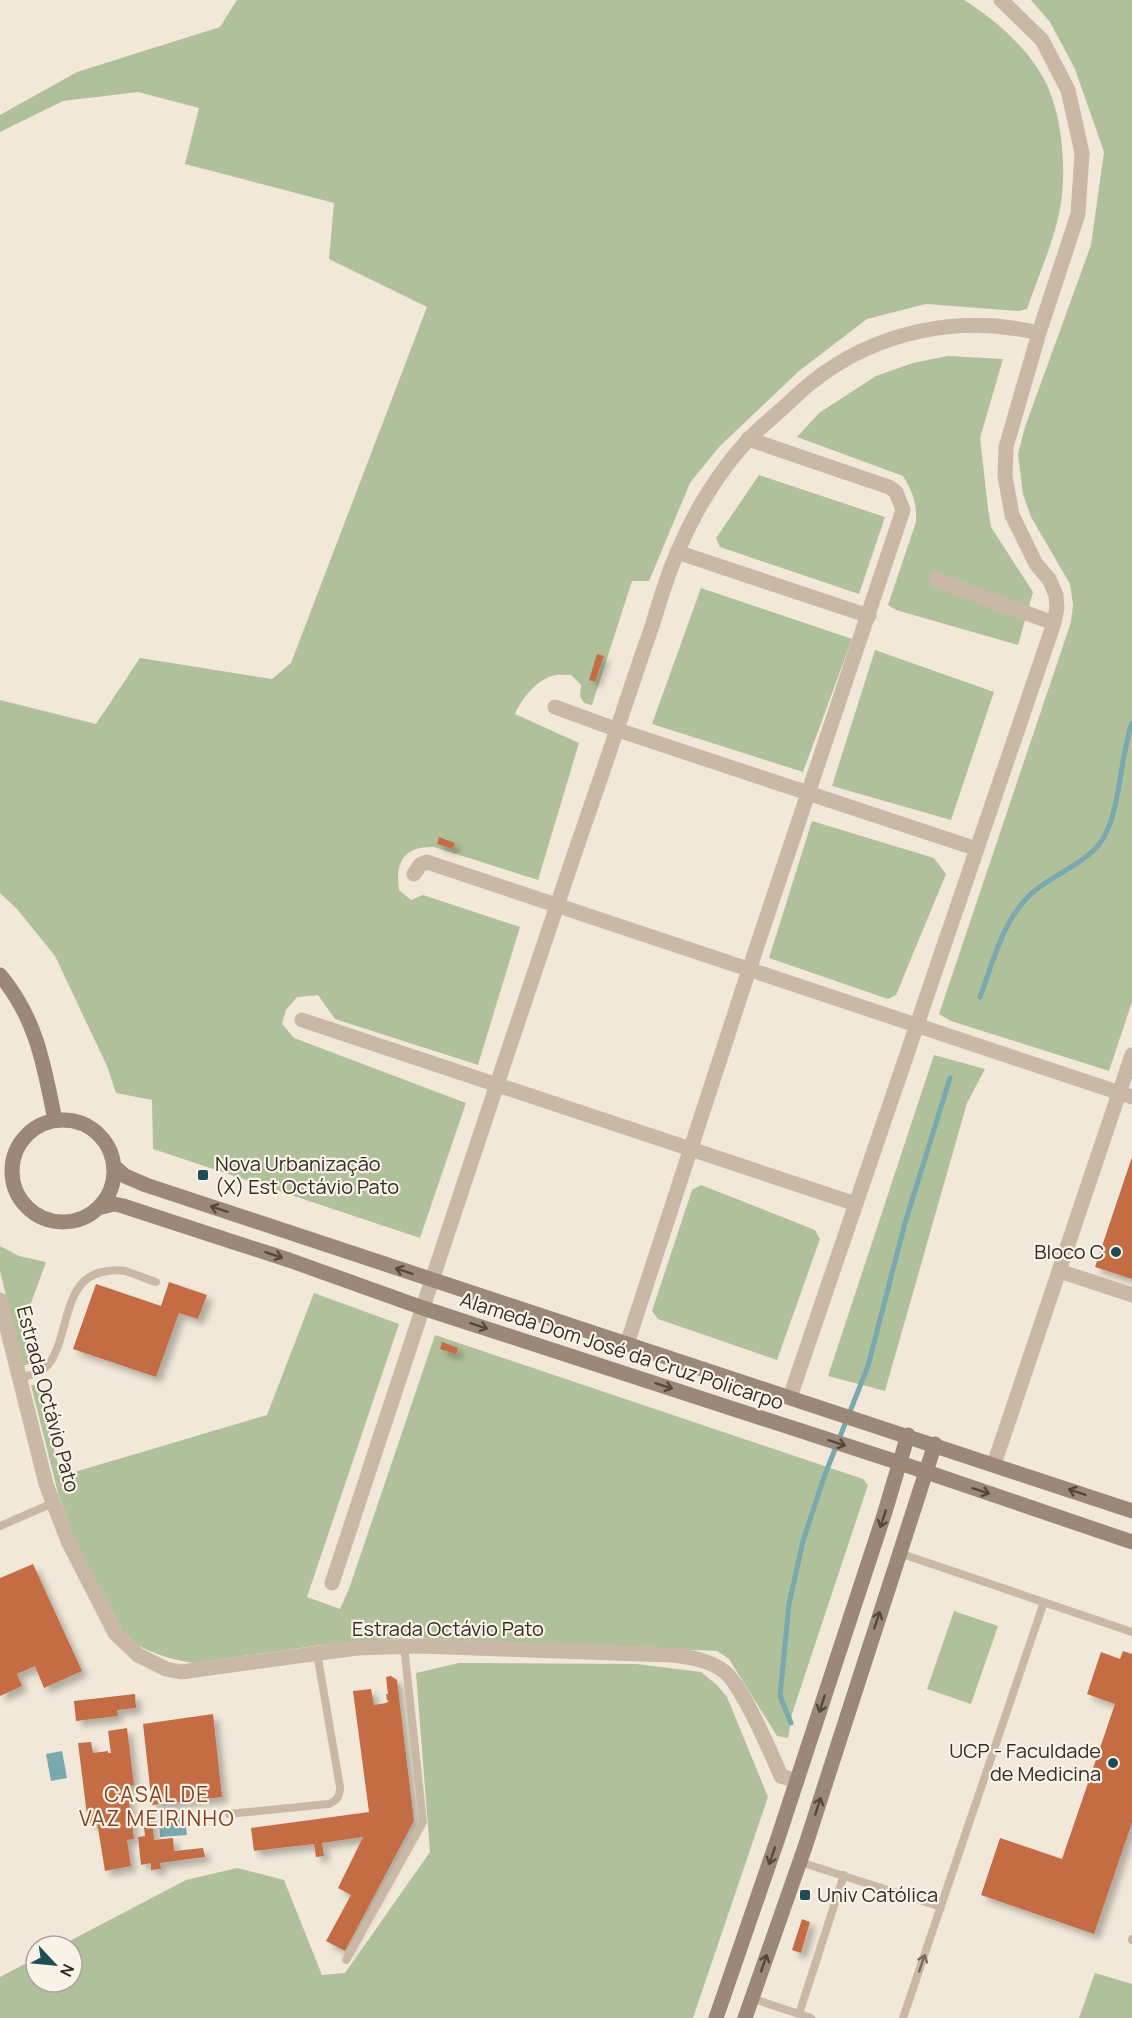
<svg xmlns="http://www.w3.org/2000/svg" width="1132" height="2018" viewBox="0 0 1132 2018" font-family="Manrope,sans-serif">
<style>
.green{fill:#b0c09a}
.water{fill:#79a8ae}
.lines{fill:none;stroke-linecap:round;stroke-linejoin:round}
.stream{stroke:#79a8ae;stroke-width:5}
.building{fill:#c46d45;filter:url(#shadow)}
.lane{stroke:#c9b8a6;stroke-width:8}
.street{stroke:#c9b8a6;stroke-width:15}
.secondary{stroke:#9c8878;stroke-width:15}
.oneway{stroke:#54483f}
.oneway2{stroke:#786b60}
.poi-dot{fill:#1d4e56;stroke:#f9f2e6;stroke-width:2}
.labels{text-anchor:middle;stroke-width:4.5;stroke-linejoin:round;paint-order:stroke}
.poi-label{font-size:20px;fill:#352c27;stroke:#f9f2e6;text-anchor:start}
.street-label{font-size:20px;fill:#352c27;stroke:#f9f2e6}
.neighbourhood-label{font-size:21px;letter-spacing:1.5px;fill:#833f21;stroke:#f9f2e6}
</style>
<defs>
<filter id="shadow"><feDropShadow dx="5.5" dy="5.5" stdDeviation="3" flood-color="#0004"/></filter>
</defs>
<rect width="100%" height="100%" fill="#f1e8da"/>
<path class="green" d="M237 0H964C993 18 1022 43 1040 72 1063 108 1068 173 1059 214 1053 243 1037 280 1027 309L1019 311 926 304 867 319 799 371 719 447 690 483 649 581H632L592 705 584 703 580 696 581 685 571 675C565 675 557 674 552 676 535 681 521 700 515 714L579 743 538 880 434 847C404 846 395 862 399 890L411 900 423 895 520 927 478 1065 335 1019 318 995 297 997 286 1010 282 1024 294 1038 466 1103 420 1238 153 1149 152 1100 116 1093 107 1066 55 956 17 909 0 893V700L96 724 140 658 272 679 291 663 427 307 329 259 334 203 185 164 199 108 138 92 63 101 0 132V115L77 72 220 27Z
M1031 0H1132V1002L1109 1071 951 1021 939 1014 1071 622 1073 605 1070 584 1031 517 1023 494 1018 454 1025 427 1091 245 1104 152 1075 69 1050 22Z
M948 356 1003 359 980 438 988 508 991 527 1033 592 1018 645 896 610 888 605 916 522C917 504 913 492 903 476L797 437 819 413 876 376 913 363Z
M759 475 885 517 859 594 720 547 716 538Z
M701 588 852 639 803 772 652 724Z
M875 650 994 692 951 820 832 786Z
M812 821 934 858 946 874 896 995 888 999 769 958Z
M934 1055 985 1069 967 1103 885 1391 828 1376Z
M701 1185 815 1230 820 1239 777 1360 658 1319 652 1311 692 1190Z
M0 1246 19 1256 46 1262 22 1328 31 1363 23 1366 0 1271Z
M314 1293 399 1324 307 1597 340 1609 349 1589 435 1335 863 1479 868 1485 792 1714 788 1738 777 1736 729 1659 717 1651 408 1638 322 1645 193 1663C168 1659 147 1652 126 1638L75 1540 58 1493 31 1385H37L61 1476 267 1415Z
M954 1611 998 1626 971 1704 927 1689Z
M459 1663 637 1664 701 1672 717 1685 727 1697 768 1797 693 2018H0V1977L36 1958V1982H72V1946H60L186 1880 237 1868 284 1880 322 1975 345 1973 430 1852 416 1673Z
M1095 1973 1132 1984V2018H1079Z"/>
<path class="water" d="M62 1751 67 1778 51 1781 46 1754Z
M185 1816 187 1835 160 1837 159 1819Z"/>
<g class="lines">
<path class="stream" d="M980 997C994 960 1004 914 1037 889 1057 873 1085 863 1100 843 1120 818 1120 755 1132 723
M791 1723 780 1696 789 1604 803 1541 824 1477 868 1366 905 1223 950 1078"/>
</g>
<path class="building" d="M597 654 604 656 595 682 589 680Z
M439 837 455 843 453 849 437 844Z
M1132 1157V1279L1095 1267Z
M169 1282 207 1295 198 1319 179 1313 156 1377 73 1349 96 1284 161 1306Z
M442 1342 458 1348 456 1354 440 1349Z
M33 1564 82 1671 44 1688 35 1666 17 1674 22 1686 0 1696V1578Z
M1123 1651 1132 1654V1823L1094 1934 981 1895 1000 1838 1062 1859 1115 1704 1087 1694 1101 1652 1120 1659Z
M391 1676 397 1680 414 1821 345 1951 326 1941 351 1895 338 1888 363 1837 322 1843 324 1856 316 1857 314 1844 254 1851 251 1828 369 1812 353 1691 371 1689 374 1705 386 1703 389 1701 387 1700 386 1694H388L386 1677Z
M135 1694 136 1708 117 1710 118 1716 76 1721 74 1701Z
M213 1714 222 1797 152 1805 143 1724Z
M127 1728 134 1785 127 1786 134 1839 127 1840 131 1866 105 1871 97 1822 88 1823 78 1743 91 1742 93 1753 108 1751V1753H111L108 1731Z
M151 1809 154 1840 173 1838 174 1851 203 1848 205 1857 160 1863 161 1869 151 1870V1863L141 1865 138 1837 145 1836 142 1810Z
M802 1919 810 1922 801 1953 792 1950Z"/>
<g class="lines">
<path class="lane" d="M19 1378C31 1375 44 1372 51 1361 69 1334 63 1280 102 1272 110 1271 117 1269 125 1271 135 1274 146 1279 156 1282
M0 1526 53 1503
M899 1553 1132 1632
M229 1814 329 1804C337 1800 340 1797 340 1787L317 1653
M800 1862 941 1907
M1132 1940V1939
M346 1960 423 1822 404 1646
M751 1998 811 2018
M799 2014 844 1875
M903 2018 1044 1602"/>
<path class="street" d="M677 552 869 616
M936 580 1054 623
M555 707 618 730 977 849
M414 874 420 865 427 862 1132 1097
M302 1020 856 1204
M1059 1271 1132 1295
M0 1300 46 1484 68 1541 115 1633 138 1655 166 1669 181 1672 357 1648 420 1646 671 1655C690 1657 710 1660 725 1672 744 1689 770 1751 781 1776L797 1781
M627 1344 749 970 903 510 896 492 889 487 748 439
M790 1397 1054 623 1057 608 1056 595 1049 579 1036 564 1012 515 1005 476 1006 447 1039 333 1078 214 1082 153 1068 90 1042 40 1001 0
M994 1464 1132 1055
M332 1583C419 1320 505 1056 595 794 614 740 631 686 650 632 659 605 666 577 678 551 694 512 719 471 748 440 759 428 771 419 783 408 792 400 802 390 812 382 876 331 960 314 1039 333"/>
<path class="secondary" d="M0 975C37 1019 44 1066 55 1120
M12 1171a51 51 0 1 1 102 0a51 51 0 1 1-102 0Z
M114 1166 125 1176 146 1185 1132 1511
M98 1208 114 1204 123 1206 289 1260 423 1308 900 1463 1132 1542
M716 2018 779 1835 884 1515 908 1435
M745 2018 805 1847 935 1444"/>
</g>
<defs><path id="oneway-shaft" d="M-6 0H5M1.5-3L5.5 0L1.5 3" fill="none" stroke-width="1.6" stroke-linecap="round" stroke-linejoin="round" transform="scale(1.5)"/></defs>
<g class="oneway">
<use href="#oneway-shaft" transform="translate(219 1209) rotate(-162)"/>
<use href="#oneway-shaft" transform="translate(274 1255) rotate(18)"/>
<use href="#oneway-shaft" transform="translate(404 1271) rotate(-162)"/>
<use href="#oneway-shaft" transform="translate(479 1326) rotate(18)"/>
<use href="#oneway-shaft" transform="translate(664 1386) rotate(18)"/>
<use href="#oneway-shaft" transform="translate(837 1443) rotate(19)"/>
<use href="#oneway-shaft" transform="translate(981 1491) rotate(19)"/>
<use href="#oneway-shaft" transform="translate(1077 1492) rotate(-161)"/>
<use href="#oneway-shaft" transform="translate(883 1519) rotate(108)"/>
<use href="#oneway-shaft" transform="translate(877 1620) rotate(-72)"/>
<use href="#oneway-shaft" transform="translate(822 1704) rotate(108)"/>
<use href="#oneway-shaft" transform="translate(818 1806) rotate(-72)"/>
<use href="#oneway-shaft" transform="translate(772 1856) rotate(109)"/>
<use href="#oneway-shaft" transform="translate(764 1963) rotate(-71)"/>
</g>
<use class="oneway2" href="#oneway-shaft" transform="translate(922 1963) rotate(-71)"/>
<g class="poi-dot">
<rect x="197" y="1169" width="12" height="12" rx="3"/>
<circle cx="1116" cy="1252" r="6"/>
<circle cx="1113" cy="1763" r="6"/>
<rect x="799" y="1889" width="12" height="12" rx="3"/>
</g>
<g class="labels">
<g class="poi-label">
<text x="215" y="1171">Nova Urbanização<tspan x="215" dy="23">(X) Est Octávio Pato</tspan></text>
<text x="1104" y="1259" text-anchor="end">Bloco C</text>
<text x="1101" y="1758" text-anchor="end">UCP - Faculdade<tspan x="1101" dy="23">de Medicina</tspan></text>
<text x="817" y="1902">Univ Católica</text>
</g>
<g class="street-label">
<text transform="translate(622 1351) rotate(18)" y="7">Alameda Dom José da Cruz Policarpo</text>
<text transform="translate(48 1399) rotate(75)" y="7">Estrada Octávio Pato</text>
<text x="448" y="1636">Estrada Octávio Pato</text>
</g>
<g class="neighbourhood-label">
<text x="157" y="1802">CASAL DE<tspan x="157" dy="24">VAZ MEIRINHO</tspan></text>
</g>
</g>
<g transform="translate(54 1964) rotate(116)"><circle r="28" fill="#f9f2e6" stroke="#aba39a" stroke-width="1.5"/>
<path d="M0-4.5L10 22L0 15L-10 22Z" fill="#1d4e56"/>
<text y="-9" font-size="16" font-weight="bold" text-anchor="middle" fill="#352c27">N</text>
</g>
</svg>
